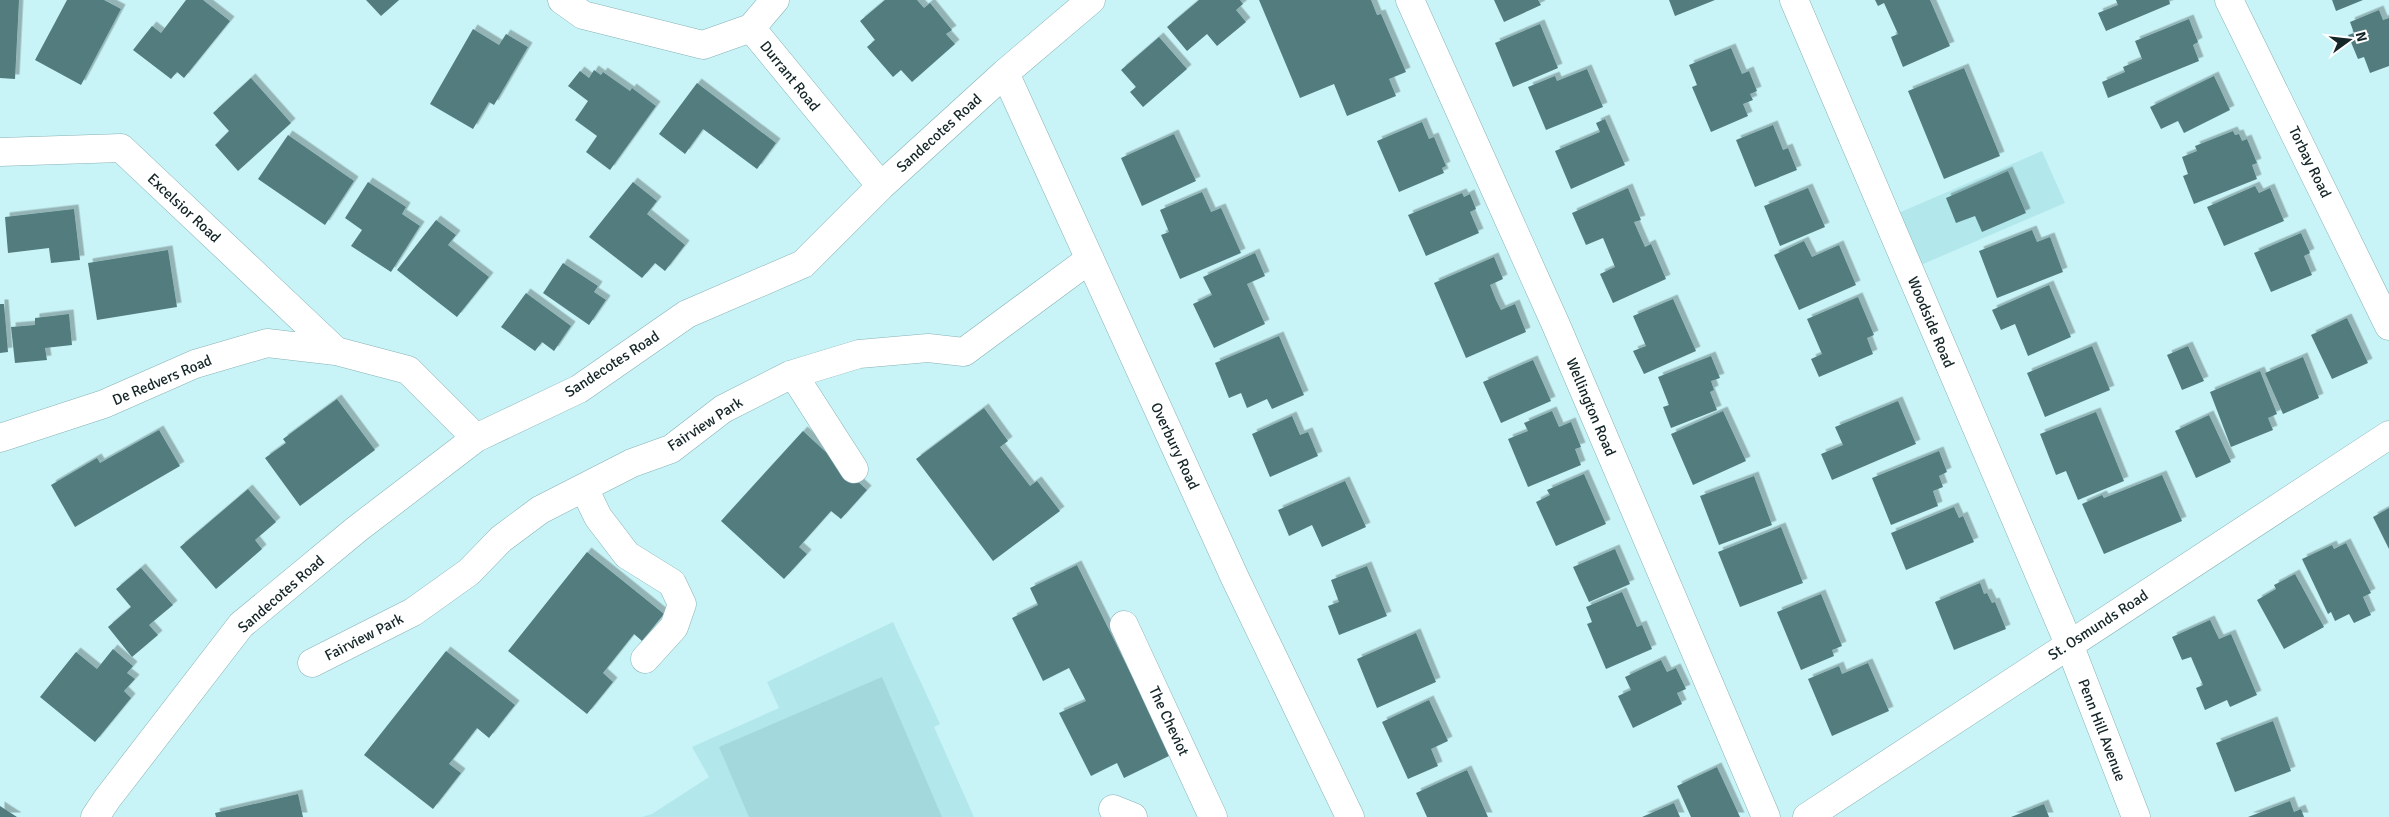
<svg xmlns="http://www.w3.org/2000/svg" width="2389" height="817" viewBox="0 0 2389 817" font-family="Signika,sans-serif">
<style>
.built{fill:#b2e7eb}
.green{fill:#a3d9dd}
.building{fill:#537c7f;filter:url(#shadow)}
.lines{fill:none;stroke-linecap:round;stroke-linejoin:round}
.minor-casing{stroke:#87b2b5;stroke-width:29}
.minor{stroke:#fff;stroke-width:28}
.labels{text-anchor:middle;stroke-width:4;stroke-linejoin:round;paint-order:stroke}
.street-label{font-size:15px;fill:#152628;stroke:#fff}
</style>
<defs>
<filter id="shadow"><feDropShadow dx="4.5" dy="-4.5" stdDeviation="0" flood-color="#0004"/></filter>
</defs>
<rect width="100%" height="100%" fill="#c8f4f7"/>
<path class="built" d="M2042 151 2065 203 1909 270 1887 218Z
M893 622 940 724 934 727 974 817H642L652 814 709 777 692 747 779 708 767 682Z"/>
<path class="green" d="M882 677 942 817H749L719 747Z"/>
<path class="building" d="M0 0H19L15 79 0 78Z
M67 0H104L121 9 81 85 35 60Z
M186 0H203L230 21 184 78 177 72 171 79 133 50 152 26 161 33Z
M366 0H399L381 16Z
M885 0H917L924 8 930 3 952 30 946 34 955 44 912 82 901 70 893 77 867 47 875 40 860 21Z
M1199 0H1240L1243 4 1236 10 1246 22 1217 46 1207 34 1187 51 1167 27Z
M1259 0H1371L1377 15 1381 14 1406 72 1389 79 1396 96 1347 116 1334 84 1300 98Z
M1494 0H1538L1541 5 1504 22Z
M1669 0H1715L1675 16Z
M1875 0H1930L1950 46 1903 67 1891 37 1898 34 1884 3 1878 6Z
M2116 0H2169L2170 4 2106 31 2098 13 2118 5Z
M2332 0H2363L2336 11Z
M2379 10 2383 20 2389 18V66L2370 73 2364 57 2358 59 2348 35 2354 33 2350 22Z
M2189 19 2198 42 2193 45 2199 61 2108 98 2102 82 2125 72 2123 67 2142 59 2135 41Z
M1540 24 1558 68 1513 87 1495 43Z
M473 29 499 45 506 34 528 47 494 105 489 102 473 129 430 104Z
M1159 37 1187 69 1143 107 1130 92 1136 87 1121 70Z
M1731 48 1742 74 1749 71 1757 91 1750 94 1753 100 1743 104 1748 116 1711 132 1692 87 1697 85 1689 65Z
M1964 68 2000 156 1944 179 1908 91Z
M1587 69 1603 107 1546 130 1528 87 1555 76 1557 81Z
M594 70 601 75 603 72 630 91 632 88 656 106 610 170 586 152 597 136 575 120 588 101 568 86 580 71 589 78Z
M2214 76 2230 110 2184 133 2178 121 2161 129 2150 107Z
M251 78 291 123 238 171 215 145 229 131 213 113Z
M697 83 776 143 757 169 703 129 685 154 659 134Z
M1605 119 1625 165 1571 189 1555 151 1600 132 1596 123Z
M1422 122 1429 139 1434 137 1446 166 1442 168 1444 173 1399 192 1377 141Z
M1773 125 1783 150 1788 148 1797 170 1755 187 1736 140Z
M2233 131 2235 135 2239 134 2242 141 2247 139 2257 163 2252 165 2257 179 2194 204 2183 176 2188 174 2182 157 2197 151 2195 146Z
M1174 134 1196 181 1142 206 1121 158Z
M288 135 354 181 325 225 258 179Z
M2008 171 2026 213 1982 232 1975 216 1956 223 1946 198Z
M368 182 406 207 402 214 420 226 391 272 351 246 362 230 345 218Z
M633 182 657 201 647 214 685 245 665 271 655 263 642 278 589 237Z
M2255 186 2259 193 2270 188 2284 221 2224 246 2207 207Z
M1628 188 1641 220 1634 222 1645 247 1651 244 1666 279 1613 303 1600 274 1615 267 1603 238 1586 245 1572 213Z
M1808 188 1825 227 1780 246 1764 206Z
M1202 192 1211 212 1221 208 1241 253 1180 279 1161 235 1169 232 1160 210Z
M1462 193 1464 197 1470 194 1476 209 1470 212 1479 233 1426 256 1408 215Z
M74 209 80 260 51 263 49 248 8 253 5 217Z
M436 220 456 235 448 245 489 277 457 317 397 270Z
M2032 230 2037 242 2050 237 2063 272 1997 298 1979 251Z
M2301 233 2310 253 2304 256 2312 275 2271 292 2254 253Z
M1804 241 1812 257 1839 245 1856 285 1799 310 1774 255Z
M168 250 177 307 97 320 88 263Z
M1255 253 1265 276 1247 284 1265 324 1214 348 1193 304 1212 295 1203 277Z
M1494 257 1503 279 1490 285 1496 300 1501 310 1515 304 1526 332 1466 358 1434 283Z
M563 263 598 286 594 292 606 300 589 325 543 293Z
M2049 285 2071 337 2028 356 2015 324 2001 330 1992 310Z
M526 293 571 326 554 351 542 342 535 351 501 327Z
M1858 297 1874 335 1867 338 1873 354 1819 377 1811 359 1822 354 1807 319Z
M1673 299 1696 351 1644 374 1633 351 1646 346 1633 316Z
M0 304H4L8 352 0 353Z
M69 314 72 345 45 348 47 360 15 363 11 327 35 325V318Z
M2347 318 2368 363 2332 379 2311 335Z
M1279 336 1304 395 1272 409 1267 399 1247 408 1241 393 1229 398 1215 363Z
M2092 346 2110 390 2045 417 2027 373Z
M2188 346 2204 381 2182 390 2167 355Z
M1711 356 1720 378 1711 381 1714 390 1710 392 1717 410 1671 428 1663 407 1669 405 1658 377Z
M2303 357 2319 398 2283 414 2265 373Z
M1533 360 1551 401 1501 423 1483 382Z
M2260 371 2277 414 2268 418 2273 430 2231 447 2210 392Z
M337 399 375 450 300 506 265 458 286 443 283 439Z
M1898 401 1916 444 1832 480 1821 454 1843 445 1835 427Z
M984 408 1008 441 1000 447 1030 486 1037 481 1060 511 993 561 916 459Z
M1552 411 1559 427 1571 422 1581 447 1575 449 1581 465 1528 487 1508 439 1528 431 1524 423Z
M1723 411 1746 461 1693 485 1671 434Z
M2096 412 2124 481 2078 500 2066 471 2056 475 2040 434Z
M2209 415 2231 462 2196 478 2175 431Z
M1292 416 1300 435 1308 432 1318 456 1270 477 1252 434Z
M159 430 180 466 75 527 51 485 97 458 100 463Z
M803 431 867 490 841 519 831 511 799 547 807 554 784 579 721 521Z
M1939 451 1947 472 1939 476 1943 487 1933 491 1938 506 1891 525 1872 478Z
M1584 474 1606 524 1556 546 1536 502 1550 495 1547 490Z
M2162 475 2182 521 2104 554 2082 504 2102 495 2104 498Z
M1754 476 1772 525 1719 545 1700 496Z
M1345 481 1366 527 1322 547 1312 525 1289 536 1278 510Z
M248 489 276 522 255 540 262 549 216 589 180 547Z
M1954 507 1959 518 1963 516 1974 542 1906 570 1891 533Z
M2389 508V549L2373 517Z
M1781 527 1803 583 1740 607 1718 552Z
M2346 543 2371 593 2363 597 2371 615 2354 623 2349 614 2335 621 2331 612 2328 614 2302 559 2332 545 2334 549Z
M1615 549 1630 584 1589 602 1573 567Z
M587 552 664 614 642 641 634 634 603 673 613 682 587 714 508 651Z
M1077 565 1171 755 1124 778 1117 763 1091 776 1059 713 1086 701 1069 668 1043 681 1012 618 1038 605 1030 588Z
M1367 566 1387 616 1339 635 1328 606 1339 602 1331 580Z
M141 568 173 605 149 625 158 635 132 657 108 627 131 607 116 589Z
M2295 574 2324 627 2284 649 2257 600 2276 589 2274 585Z
M1980 583 1984 594 1987 593 1992 603 1995 602 2006 629 1954 650 1935 602Z
M1622 592 1637 627 1642 625 1652 649 1606 669 1587 624 1592 622 1586 607Z
M1821 594 1842 646 1832 650 1834 656 1801 670 1777 612Z
M2210 620 2219 639 2231 634 2257 695 2230 707 2227 700 2205 710 2196 688 2203 685 2191 657 2182 660 2172 637Z
M1416 633 1436 682 1377 708 1357 659Z
M113 649 133 666 127 673 135 679 124 691 131 698 95 742 40 697 76 652 97 669Z
M446 651 515 705 489 738 477 728 449 764 461 773 433 809 364 755Z
M1661 660 1667 672 1676 668 1686 689 1677 693 1682 704 1633 728 1618 696 1631 690 1625 677Z
M1868 663 1889 711 1832 736 1808 679 1839 666 1842 674Z
M1429 700 1448 741 1431 749 1438 766 1408 779 1382 722Z
M2273 721 2291 771 2235 792 2216 743Z
M1717 767 1740 817H1691L1677 786Z
M1467 770 1488 817H1427L1416 793Z
M298 794 303 817H216L215 813Z
M2290 801 2294 812 2301 809 2304 817H2248Z
M1674 803 1680 817H1642Z
M2044 804 2049 817H2011Z
M0 806 17 817H0Z"/>
<g class="lines">
<g class="minor-casing">
<path id="minor" d="M562 0 583 15 703 45 751 28 881 186
M1410 0 1556 325 1766 817
M1794 0 2069 644 2136 817
M2229 0 2389 326
M751 28 775 0
M1005 73 1235 578 1350 817
M0 152 121 148 336 351
M793 374 854 469
M0 438 104 404 195 364 267 343 336 351 408 370 476 438
M584 488 598 517 627 555 672 583 682 604 674 627 645 659
M1124 625 1213 817
M312 663 413 612 469 572 501 539 540 510 632 463 671 449 723 409 790 375 859 354 928 348 964 352 1090 259
M1113 809 1133 817
M95 817 107 799 241 625 357 529 476 438 579 389 687 314 803 264 881 186 1005 73 1091 0
M1807 817 2389 435"/>
</g>
<use href="#minor" class="minor"/>
</g>
<g class="labels">
<g class="street-label">
<text transform="translate(790 76) rotate(51)" y="5">Durrant Road</text>
<text transform="translate(939 133) rotate(-42)" y="5">Sandecotes Road</text>
<text transform="translate(2310 162) rotate(64)" y="5">Torbay Road</text>
<text transform="translate(184 208) rotate(43)" y="5">Excelsior Road</text>
<text transform="translate(1931 322) rotate(67)" y="5">Woodside Road</text>
<text transform="translate(612 364) rotate(-33)" y="5">Sandecotes Road</text>
<text transform="translate(162 380) rotate(-23)" y="5">De Redvers Road</text>
<text transform="translate(1591 407) rotate(67)" y="5">Wellington Road</text>
<text transform="translate(705 424) rotate(-33)" y="5">Fairview Park</text>
<text transform="translate(1175 446) rotate(65)" y="5">Overbury Road</text>
<text transform="translate(281 594) rotate(-41)" y="5">Sandecotes Road</text>
<text transform="translate(2098 625) rotate(-33)" y="5">St. Osmunds Road</text>
<text transform="translate(364 637) rotate(-27)" y="5">Fairview Park</text>
<text transform="translate(1169 721) rotate(65)" y="5">The Cheviot</text>
<text transform="translate(2102 730) rotate(69)" y="5">Penn Hill Avenue</text>
</g>
</g>
<g transform="translate(2349 40) rotate(75)" stroke="#ffffff" stroke-width="4" paint-order="stroke">
<path d="M0-4L9 19L0 12L-9 19Z" fill="#152628"/>
<text y="-8" font-size="14" font-weight="bold" text-anchor="middle" fill="#152628">N</text>
</g>
</svg>
